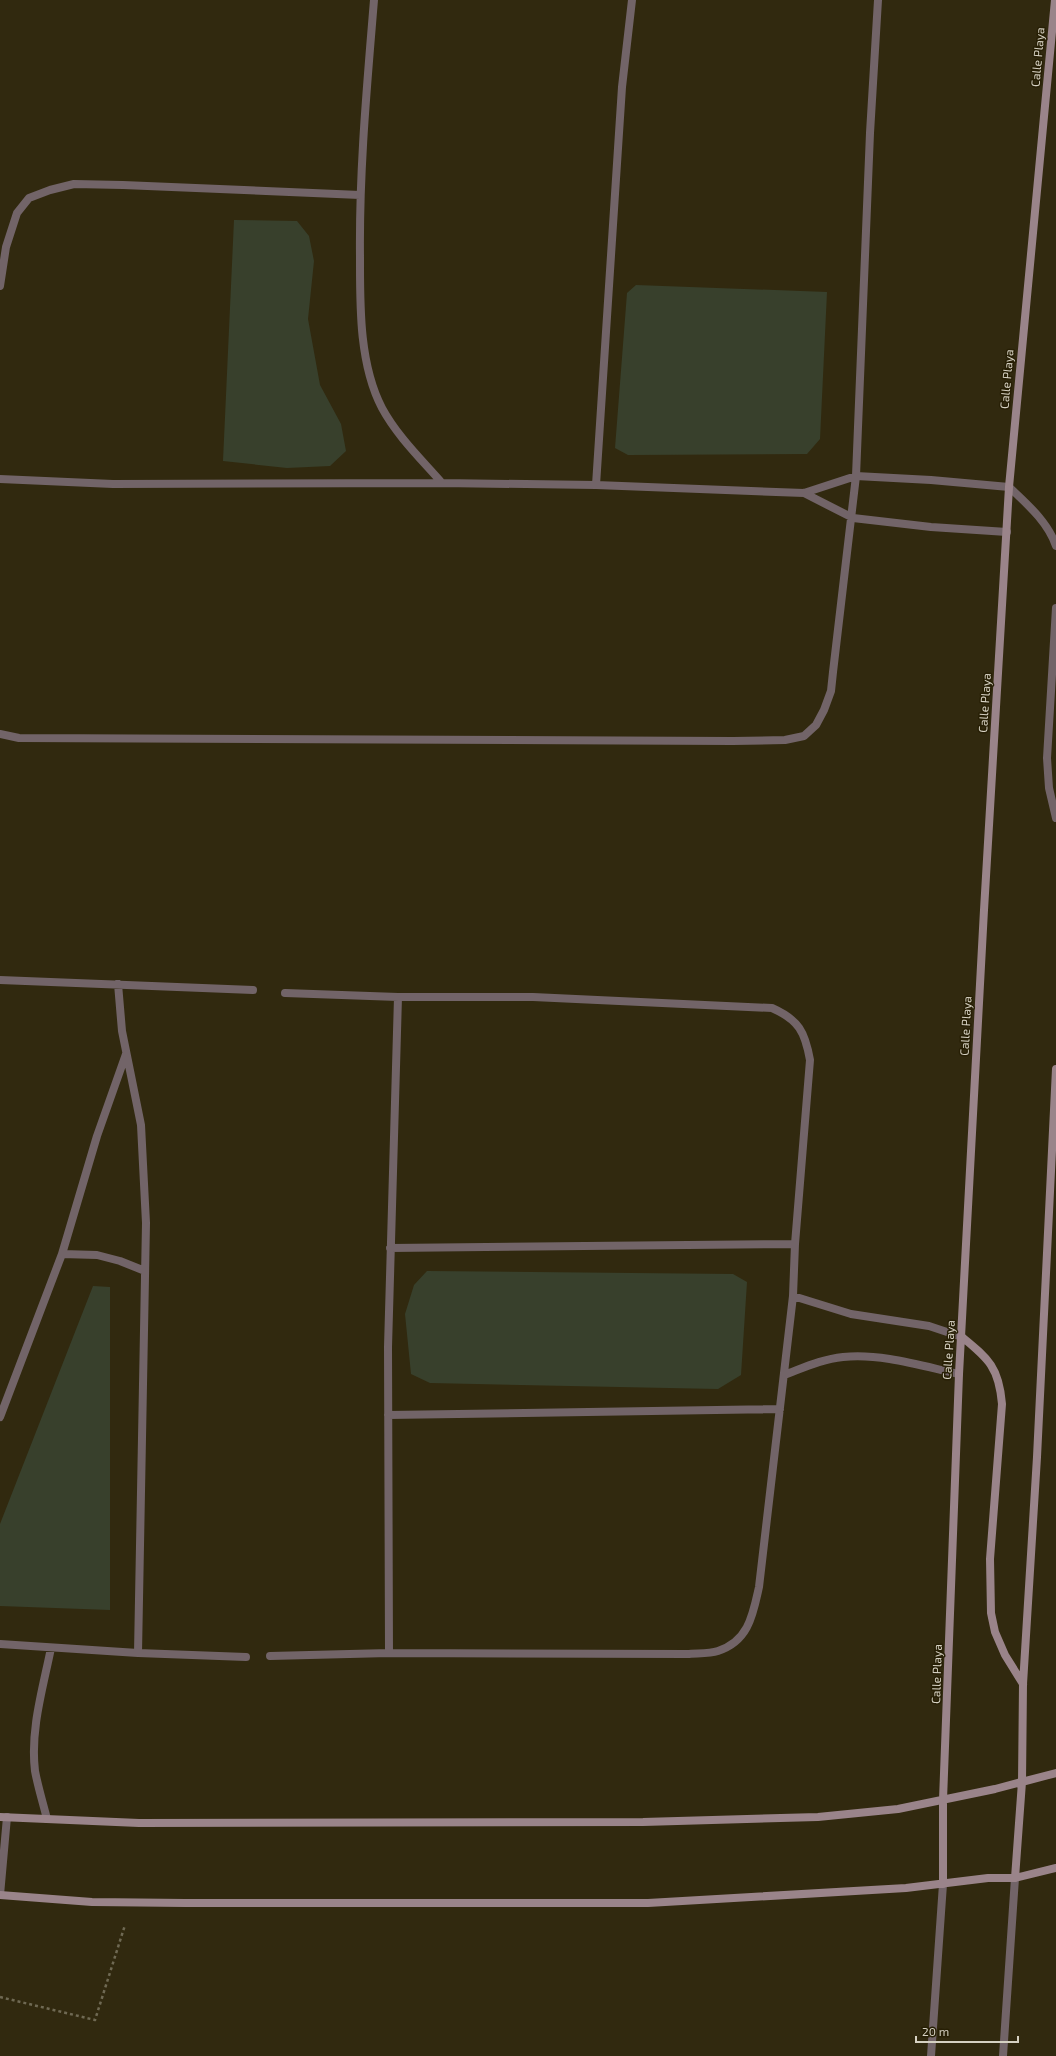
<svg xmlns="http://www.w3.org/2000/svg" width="1056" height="2056" viewBox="0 0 1056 2056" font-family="'Exo 2',sans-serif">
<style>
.green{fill:#38402c}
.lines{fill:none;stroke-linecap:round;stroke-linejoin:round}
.path{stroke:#6f6953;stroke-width:2.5;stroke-dasharray:3 3;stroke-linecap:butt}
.street{stroke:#726468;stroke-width:8}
.secondary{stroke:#9a848a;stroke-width:8}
.labels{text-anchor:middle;stroke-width:3;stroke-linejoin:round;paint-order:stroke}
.street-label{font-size:12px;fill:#d6d1c2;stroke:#271f05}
</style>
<rect width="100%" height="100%" fill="#31290f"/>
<path class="green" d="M234 220 297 221 309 236 314 261 308 319 320 385 341 424 346 451 330 466 287 468 223 461Z
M636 285 827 292 820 439 807 454 628 455 615 448 627 293Z
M427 1271 733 1274 747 1282 741 1375 718 1389 430 1383 411 1374 405 1314 414 1285Z
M93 1286 110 1287V1610L0 1606V1524Z"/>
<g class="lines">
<path class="path" d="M0 1997 95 2020 125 1925"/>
<path class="street" d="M374 0C367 86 359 171 360 257 360 305 359 364 382 408 397 436 422 460 442 483L596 485 804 493 856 476 931 480 1009 487C1027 504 1048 522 1056 546
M0 286 6 247 17 213 29 198 50 190 74 184 123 185 360 195
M0 479 113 484 442 483
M596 485 622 87 632 0
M804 493 853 518 931 527 1007 532
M1056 608 1047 758 1049 788 1056 818
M0 734 19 738 733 741 785 740 804 736 816 725 824 710 831 691 833 672 856 476 870 133 878 0
M0 980 253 990
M118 984 122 1031 141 1125 146 1223 138 1653
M390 1248 795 1244
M62 1254 97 1255 120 1261 145 1271
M793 1296 851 1314 929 1326 962 1337
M784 1375C803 1368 822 1359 843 1357 881 1353 922 1366 959 1374
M388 1415 780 1409
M0 1417 62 1254 97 1136 126 1054
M0 1644 138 1653 246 1657
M389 1653 388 1347 398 997
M270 1656 389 1653 687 1654C697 1653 709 1654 718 1651 749 1641 753 1614 759 1587L793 1296 795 1244 810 1060C805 1032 799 1020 772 1008L533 997H398L285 993
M47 1819C43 1803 38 1787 35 1771 30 1730 43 1688 51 1648
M0 1895 7 1817
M931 2056 943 1884
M1003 2056 1015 1878"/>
<path class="secondary" d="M962 1337C989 1359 999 1368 1002 1404L990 1559 991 1613 995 1632 1005 1655 1023 1684
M0 1817 139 1823 643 1822 818 1817 898 1809 995 1789 1056 1773
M1015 1878 1022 1782 1023 1684 1037 1457 1056 1069
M943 1884V1800L959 1374 984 910 1009 487 1055 0
M0 1895 92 1902 185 1903H648L906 1888 988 1878H1015L1056 1868"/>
</g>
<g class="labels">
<g class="street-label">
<text transform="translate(1038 57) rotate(-85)" y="4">Calle Playa</text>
<text transform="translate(1007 379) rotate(-85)" y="4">Calle Playa</text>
<text transform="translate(985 703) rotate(-86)" y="4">Calle Playa</text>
<text transform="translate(966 1026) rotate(-87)" y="4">Calle Playa</text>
<text transform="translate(949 1350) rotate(-86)" y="4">Calle Playa</text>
<text transform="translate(937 1674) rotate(-88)" y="4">Calle Playa</text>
</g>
</g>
<path d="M916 2036v6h102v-6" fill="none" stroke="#d6d1c2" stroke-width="2"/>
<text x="922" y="2036" font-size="12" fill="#d6d1c2" stroke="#271f05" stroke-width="3" paint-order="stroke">20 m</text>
</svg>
